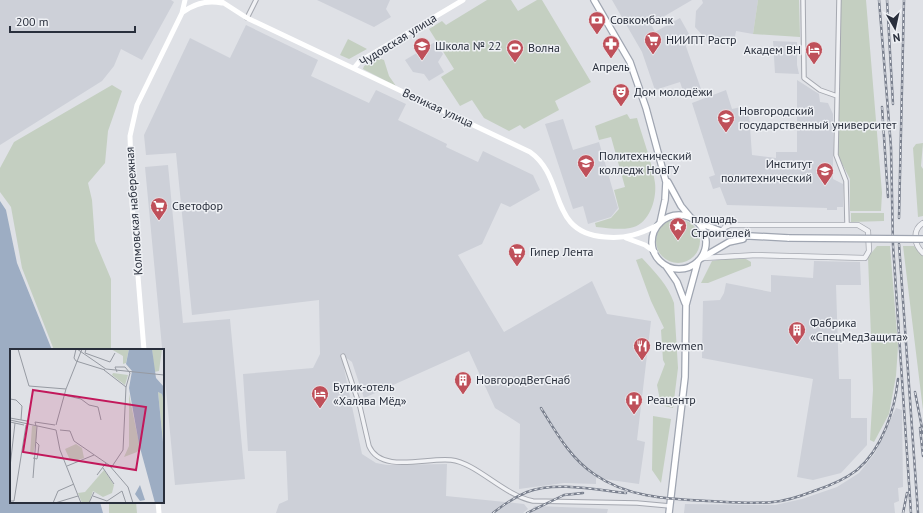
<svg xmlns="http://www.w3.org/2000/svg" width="923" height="513" viewBox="0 0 923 513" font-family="'PT Sans',sans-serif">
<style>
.built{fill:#cdd0d8}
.green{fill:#c4cfc1}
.water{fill:#9dadc3}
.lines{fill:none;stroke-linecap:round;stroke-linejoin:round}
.minor-casing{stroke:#a5a8b0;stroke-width:5.5}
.tertiary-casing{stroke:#a5a8b0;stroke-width:6}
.primary-casing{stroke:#9fa5b1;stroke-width:8}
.minor{stroke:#f1f2f5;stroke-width:3.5}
.tertiary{stroke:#f1f2f5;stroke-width:4.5}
.secondary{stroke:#fff;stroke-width:5}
.primary{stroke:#fff;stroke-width:5.5}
.rail-casing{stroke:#7a808e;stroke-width:2.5}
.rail{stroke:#eef0f4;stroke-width:1;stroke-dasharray:3;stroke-linecap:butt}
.primary-bridge-casing{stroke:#9fa5b1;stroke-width:8;stroke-linecap:butt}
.primary-bridge{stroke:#fff;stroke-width:5.5}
.labels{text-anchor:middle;stroke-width:3;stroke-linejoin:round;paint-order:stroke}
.poi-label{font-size:12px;fill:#292f3c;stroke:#eef0f4;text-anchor:start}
.street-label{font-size:12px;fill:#292f3c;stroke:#eef0f4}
.inset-road{fill:none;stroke:#969aa2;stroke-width:1}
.view{fill:#c2185b;fill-opacity:0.15;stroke:#c2185b;stroke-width:2}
.inset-edge{fill:none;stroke:#292f3c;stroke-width:2}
</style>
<rect width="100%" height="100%" fill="#dfe1e6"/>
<path class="built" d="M0 0H171L174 2 142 60 121 49 114 66 102 81 0 145Z
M317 0H390L386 9 391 17 374 27Z
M612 0H692L651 24 655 32 680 18 689 34 683 38 701 89 684 94 680 82 655 90 642 52Z
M702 0H758L753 34 736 31 734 42 704 37 695 27 696 11 703 3Z
M246 25 318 60 311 76 369 103 376 90 406 104 398 120 447 144 446 147 478 162 483 151 533 175 540 190 510 207 501 203 482 244 458 255 504 332 592 281 607 314 651 321 637 440 645 442 639 484 596 478V484L564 483 519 489 520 424 495 408 469 351 364 398 352 362 341 354 362 454 376 463 387 465 447 464 446 496 524 504 528 509 523 513H276L279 504 288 500 286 451H248L243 374 313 368 320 354 319 300 192 315 176 153 146 155 144 135 190 38 230 58Z
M773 41 797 42V65L799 74 775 73Z
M435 42 443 54 438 62 444 72 429 81 424 74 413 72 405 60Z
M797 80 819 94 820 102 828 103 833 114V179L843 184V207H837V210H827V208L727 205 720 187 713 189 709 177 715 175 692 103 726 90 732 109 741 107 749 113 752 155 776 158V152H797Z
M563 119 573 150 599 142 618 208 611 217 588 224 583 206 573 209 545 124Z
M168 165 183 323 230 319 245 479 175 485 145 167Z
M814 261 860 262 861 285H836L839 379H851V418H867V445L841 473 813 480 797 477 813 379 702 358 703 301 720 300 724 293 726 283 771 292V275L813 278Z
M896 408 902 410 903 487 898 488 899 501 894 503 895 513H684L685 504 775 505 802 499 837 487 859 473 875 453Z
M535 506 588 508 608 509 607 513H527Z"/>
<path class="green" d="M487 0H511L518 11 537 0H542L591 82 555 101 559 110 524 129 520 125 509 131 484 118 472 100 460 106 441 77 454 69 429 29 442 21 446 25Z
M758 0H799L800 37 753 34Z
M841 0H866L882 193 881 211H850V179L838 156Z
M348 39 367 49 349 59 340 55Z
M378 58 384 60 389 76 396 86 363 69 364 66Z
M112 85 122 91 108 131 105 163 88 183 92 200 95 241 111 279V350H54L22 268 11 207 0 192V168L14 142Z
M627 114 630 119 637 118C643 139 652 162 655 183 657 200 649 225 630 228 619 230 607 228 596 227L595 223 611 218 619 209 614 190 625 187 611 137 599 140 595 126Z
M923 143 921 166 923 169V216L918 217 913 148 916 144Z
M851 213H884V221L851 222Z
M656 241a22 22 0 1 1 44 0a22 22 0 1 1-44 0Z
M877 246H890L898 346 896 376 889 414 874 442 870 440 873 390 868 257Z
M903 246H914L923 256V410Z
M642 258C655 272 668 285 674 303L678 368 673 408 661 405 657 385 665 364 663 360 661 330 664 328 651 301 636 260Z
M724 259H746L751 262V266L708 283H701L712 261Z
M653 416 671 419 661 483 652 470Z
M109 502H136L137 513H109Z"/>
<path class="water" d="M0 201 6 210 17 263 52 350H11V502H100L103 513H0Z"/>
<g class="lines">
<g class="minor-casing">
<path id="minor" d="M803 0 804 78 820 90 837 96
M839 0 836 155 846 181 847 224
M247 18 256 0
M343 356 360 407 369 446C381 474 427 457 451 460 477 463 503 495 533 501L637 503 670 506"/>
</g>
<g class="tertiary-casing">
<path id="tertiary" d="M923 223C912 230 914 245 923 253
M703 258 757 255 865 258 869 251 868 231 858 225H730L725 227 721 232"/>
</g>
<g class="primary-casing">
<path id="primary" d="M594 0 630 62 646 108 666 182 665 200 660 223
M668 182 681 206 691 218
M652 242a27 27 0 1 1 54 0a27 27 0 1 1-54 0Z
M697 222 731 235 789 238
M700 259 729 242 743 239
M666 266 677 282 685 303
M669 513 685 377 686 305 698 261"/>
</g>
<use href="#minor" class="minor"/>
<use href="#tertiary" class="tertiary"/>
<path class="secondary" d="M219 0 247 18 530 152C567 178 547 233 605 237 626 239 640 234 658 225
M183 12C194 4 208 0 222 3
M354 68 359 62 463 0
M626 238 645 245 655 252
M144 350 132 203 130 136 137 105 182 13 185 0
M158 502 159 513"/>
<use href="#primary" class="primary"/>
<g class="rail-casing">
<path id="rail" d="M879 0 891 147 893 245 911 513
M887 0 893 104
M882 107 888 197
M899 218 904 0
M899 244 918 513
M915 392 923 433
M541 408C556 432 570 458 594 474 628 498 669 499 709 501 730 502 752 504 773 502 786 501 801 496 814 491 829 486 844 480 857 470 882 449 895 410 898 379
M920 428 923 456
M493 513C503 505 515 497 527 492 555 481 598 490 626 493
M527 513 564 495 583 493
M903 513 907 493"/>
</g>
<use href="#rail" class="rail"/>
<g class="primary-bridge-casing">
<path id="primary-bridge" d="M789 238 923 239"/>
</g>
<use href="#primary-bridge" class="primary-bridge"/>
</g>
<defs>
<g id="bank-pin" transform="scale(0.9)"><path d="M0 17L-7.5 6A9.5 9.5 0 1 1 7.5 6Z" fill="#bf505a" stroke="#eef0f4"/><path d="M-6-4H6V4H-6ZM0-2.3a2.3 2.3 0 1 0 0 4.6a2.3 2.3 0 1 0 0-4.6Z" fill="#fff"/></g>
<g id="supermarket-pin" transform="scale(0.9)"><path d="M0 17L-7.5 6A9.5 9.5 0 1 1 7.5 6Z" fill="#bf505a" stroke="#eef0f4"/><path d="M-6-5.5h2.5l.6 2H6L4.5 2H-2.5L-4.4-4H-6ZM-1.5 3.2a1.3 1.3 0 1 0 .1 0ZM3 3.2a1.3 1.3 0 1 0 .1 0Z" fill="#fff"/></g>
<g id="pharmacy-pin" transform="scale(0.9)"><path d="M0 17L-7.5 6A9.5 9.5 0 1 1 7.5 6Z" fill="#bf505a" stroke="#eef0f4"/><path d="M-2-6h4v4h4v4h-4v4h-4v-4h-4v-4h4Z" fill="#fff"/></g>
<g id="school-pin" transform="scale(0.9)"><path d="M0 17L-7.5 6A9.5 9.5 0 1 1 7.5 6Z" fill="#bf505a" stroke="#eef0f4"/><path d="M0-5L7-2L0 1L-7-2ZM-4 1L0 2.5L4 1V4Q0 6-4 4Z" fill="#fff"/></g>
<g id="stadium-pin" transform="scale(0.9)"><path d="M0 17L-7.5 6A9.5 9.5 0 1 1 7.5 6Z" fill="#bf505a" stroke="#eef0f4"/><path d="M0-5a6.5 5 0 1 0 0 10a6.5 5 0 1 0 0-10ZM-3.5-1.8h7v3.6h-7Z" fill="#fff"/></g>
<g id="hotel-pin" transform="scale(0.9)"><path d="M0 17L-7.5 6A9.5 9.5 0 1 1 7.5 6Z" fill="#bf505a" stroke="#eef0f4"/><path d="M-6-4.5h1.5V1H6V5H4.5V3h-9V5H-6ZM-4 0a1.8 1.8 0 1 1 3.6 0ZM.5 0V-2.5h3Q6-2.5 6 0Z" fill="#fff"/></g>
<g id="theatre-pin" transform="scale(0.9)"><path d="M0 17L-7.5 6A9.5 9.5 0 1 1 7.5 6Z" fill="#bf505a" stroke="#eef0f4"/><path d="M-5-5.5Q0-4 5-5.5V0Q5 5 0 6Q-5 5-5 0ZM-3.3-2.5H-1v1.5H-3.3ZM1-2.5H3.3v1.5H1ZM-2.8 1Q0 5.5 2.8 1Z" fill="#fff"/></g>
<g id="university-pin" transform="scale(0.9)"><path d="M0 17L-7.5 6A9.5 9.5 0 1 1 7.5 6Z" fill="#bf505a" stroke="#eef0f4"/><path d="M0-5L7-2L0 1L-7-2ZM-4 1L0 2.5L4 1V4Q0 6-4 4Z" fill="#fff"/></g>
<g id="sight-pin" transform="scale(0.9)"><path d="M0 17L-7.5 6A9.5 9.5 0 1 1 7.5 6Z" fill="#bf505a" stroke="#eef0f4"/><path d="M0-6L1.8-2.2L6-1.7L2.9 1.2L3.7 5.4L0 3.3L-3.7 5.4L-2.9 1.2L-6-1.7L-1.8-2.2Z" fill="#fff"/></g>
<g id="building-pin" transform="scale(0.9)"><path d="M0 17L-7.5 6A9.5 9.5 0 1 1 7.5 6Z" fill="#bf505a" stroke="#eef0f4"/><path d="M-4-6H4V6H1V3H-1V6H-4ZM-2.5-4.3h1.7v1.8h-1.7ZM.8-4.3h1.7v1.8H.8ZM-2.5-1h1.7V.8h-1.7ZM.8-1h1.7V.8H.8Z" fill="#fff"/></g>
<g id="restaurant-pin" transform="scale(0.9)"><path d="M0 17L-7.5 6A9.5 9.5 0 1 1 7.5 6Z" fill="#bf505a" stroke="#eef0f4"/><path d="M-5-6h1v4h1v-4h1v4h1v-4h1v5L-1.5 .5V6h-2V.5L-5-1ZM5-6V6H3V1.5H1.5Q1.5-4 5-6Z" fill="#fff"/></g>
<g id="hospital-pin" transform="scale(0.9)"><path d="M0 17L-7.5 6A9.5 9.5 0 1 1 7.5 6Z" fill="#bf505a" stroke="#eef0f4"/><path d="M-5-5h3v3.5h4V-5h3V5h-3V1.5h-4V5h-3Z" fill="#fff"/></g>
</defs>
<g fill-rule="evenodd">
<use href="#bank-pin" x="597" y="20"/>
<use href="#supermarket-pin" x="653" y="40"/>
<use href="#pharmacy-pin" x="611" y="44"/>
<use href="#school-pin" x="422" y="46"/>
<use href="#stadium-pin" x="515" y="48"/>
<use href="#hotel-pin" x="814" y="50"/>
<use href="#theatre-pin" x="621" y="92"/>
<use href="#university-pin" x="726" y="118"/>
<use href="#university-pin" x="586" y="163"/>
<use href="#university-pin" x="825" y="171"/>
<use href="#supermarket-pin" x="159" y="206"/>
<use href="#sight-pin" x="678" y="226"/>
<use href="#supermarket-pin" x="517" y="252"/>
<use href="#building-pin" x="797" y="330"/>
<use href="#restaurant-pin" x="642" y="346"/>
<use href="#building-pin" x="463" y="380"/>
<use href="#hotel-pin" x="320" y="394"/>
<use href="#hospital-pin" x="634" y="400"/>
</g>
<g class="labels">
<g class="poi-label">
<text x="610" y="24">Совкомбанк</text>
<text x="666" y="44">НИИПТ Растр</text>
<text x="435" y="50">Школа № 22</text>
<text x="528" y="52">Волна</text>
<text x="801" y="54" text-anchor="end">Академ ВН</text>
<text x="611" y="71" text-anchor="middle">Апрель</text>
<text x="634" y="96">Дом молодёжи</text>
<text x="739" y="115">Новгородский<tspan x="739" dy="14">государственный университет</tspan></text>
<text x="599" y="160">Политехнический<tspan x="599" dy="14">колледж НовГУ</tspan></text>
<text x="812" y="168" text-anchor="end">Институт<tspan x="812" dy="14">политехнический</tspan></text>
<text x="172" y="210">Светофор</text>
<text x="691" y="223">площадь<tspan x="691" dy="14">Строителей</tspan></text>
<text x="530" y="256">Гипер Лента</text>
<text x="810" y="327">Фабрика<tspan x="810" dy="14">«СпецМедЗащита»</tspan></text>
<text x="655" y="350">Brewmen</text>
<text x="476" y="384">НовгородВетСнаб</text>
<text x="333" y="391">Бутик-отель<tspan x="333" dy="14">«Халява Мёд»</tspan></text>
<text x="647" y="404">Реацентр</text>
</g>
<g class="street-label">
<text transform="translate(398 40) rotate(-32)" y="4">Чудовская улица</text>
<text transform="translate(438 108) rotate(25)" y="4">Великая улица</text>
<text transform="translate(134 211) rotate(-94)" y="4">Колмовская набережная</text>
</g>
</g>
<g transform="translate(10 349)">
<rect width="154" height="154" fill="#dfe1e6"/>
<path d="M101 0H119L116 14 113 15V7ZM142 0H152L149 22 144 23ZM103 24 118 26 115 36 102 26ZM148 43 152 45 154 54 153 92ZM119 45 130 99 127 103 114 108 119 97ZM22 77H26L27 86 23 106 20 105ZM66 95 72 99 74 109 65 112 60 111 55 100ZM94 121 104 136 102 144 93 148 83 142 79 154H72L68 144 75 143Z" fill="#c4cfc1"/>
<path d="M119 0H142L146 29 154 38V54L152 45 148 43 154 103V154H145L129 95 119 39 122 22 116 15ZM130 136 135 151 130 152 125 145Z" fill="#9dadc3"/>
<path class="inset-road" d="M8 0 19 37 56 40M67 0 96 20 154 26M76 0 75 4 100 13 105 4M66 12 95 21M66 12 64 9 66 0M94 21 116 38M54 46 71 50 79 56 88 58 91 71M0 50 6 51 12 57 11 71M0 69 17 72 19 75M0 71 46 81 50 101 71 154M0 73 14 76M46 76 56 40 72 0M26 77 25 73 45 76M50 81 60 82 64 92 99 116 118 138 123 154M23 109 27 110 28 104 29 96 26 93M57 117 84 106M0 118 5 74M93 119 104 135M101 119 113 101 116 38 120 24 115 18H105L107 23M87 126 96 114M23 129 27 77M83 147 97 152M0 152H4L16 76M97 152 112 142 116 154M43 154 48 142 64 135M45 154 68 147M79 154 84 143"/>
<path class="view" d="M23 41 136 58 126 121 13 103Z"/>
<rect width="154" height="154" class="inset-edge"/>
</g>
<g transform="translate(895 28) rotate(171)" stroke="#eef0f4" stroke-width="3" paint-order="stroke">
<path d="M0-3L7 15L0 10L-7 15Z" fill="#292f3c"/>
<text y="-6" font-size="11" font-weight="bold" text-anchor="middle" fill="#292f3c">N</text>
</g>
<path d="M10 26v6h125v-6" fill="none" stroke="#292f3c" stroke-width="2"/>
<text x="16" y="26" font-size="12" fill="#292f3c" stroke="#eef0f4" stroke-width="3" paint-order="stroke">200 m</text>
</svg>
